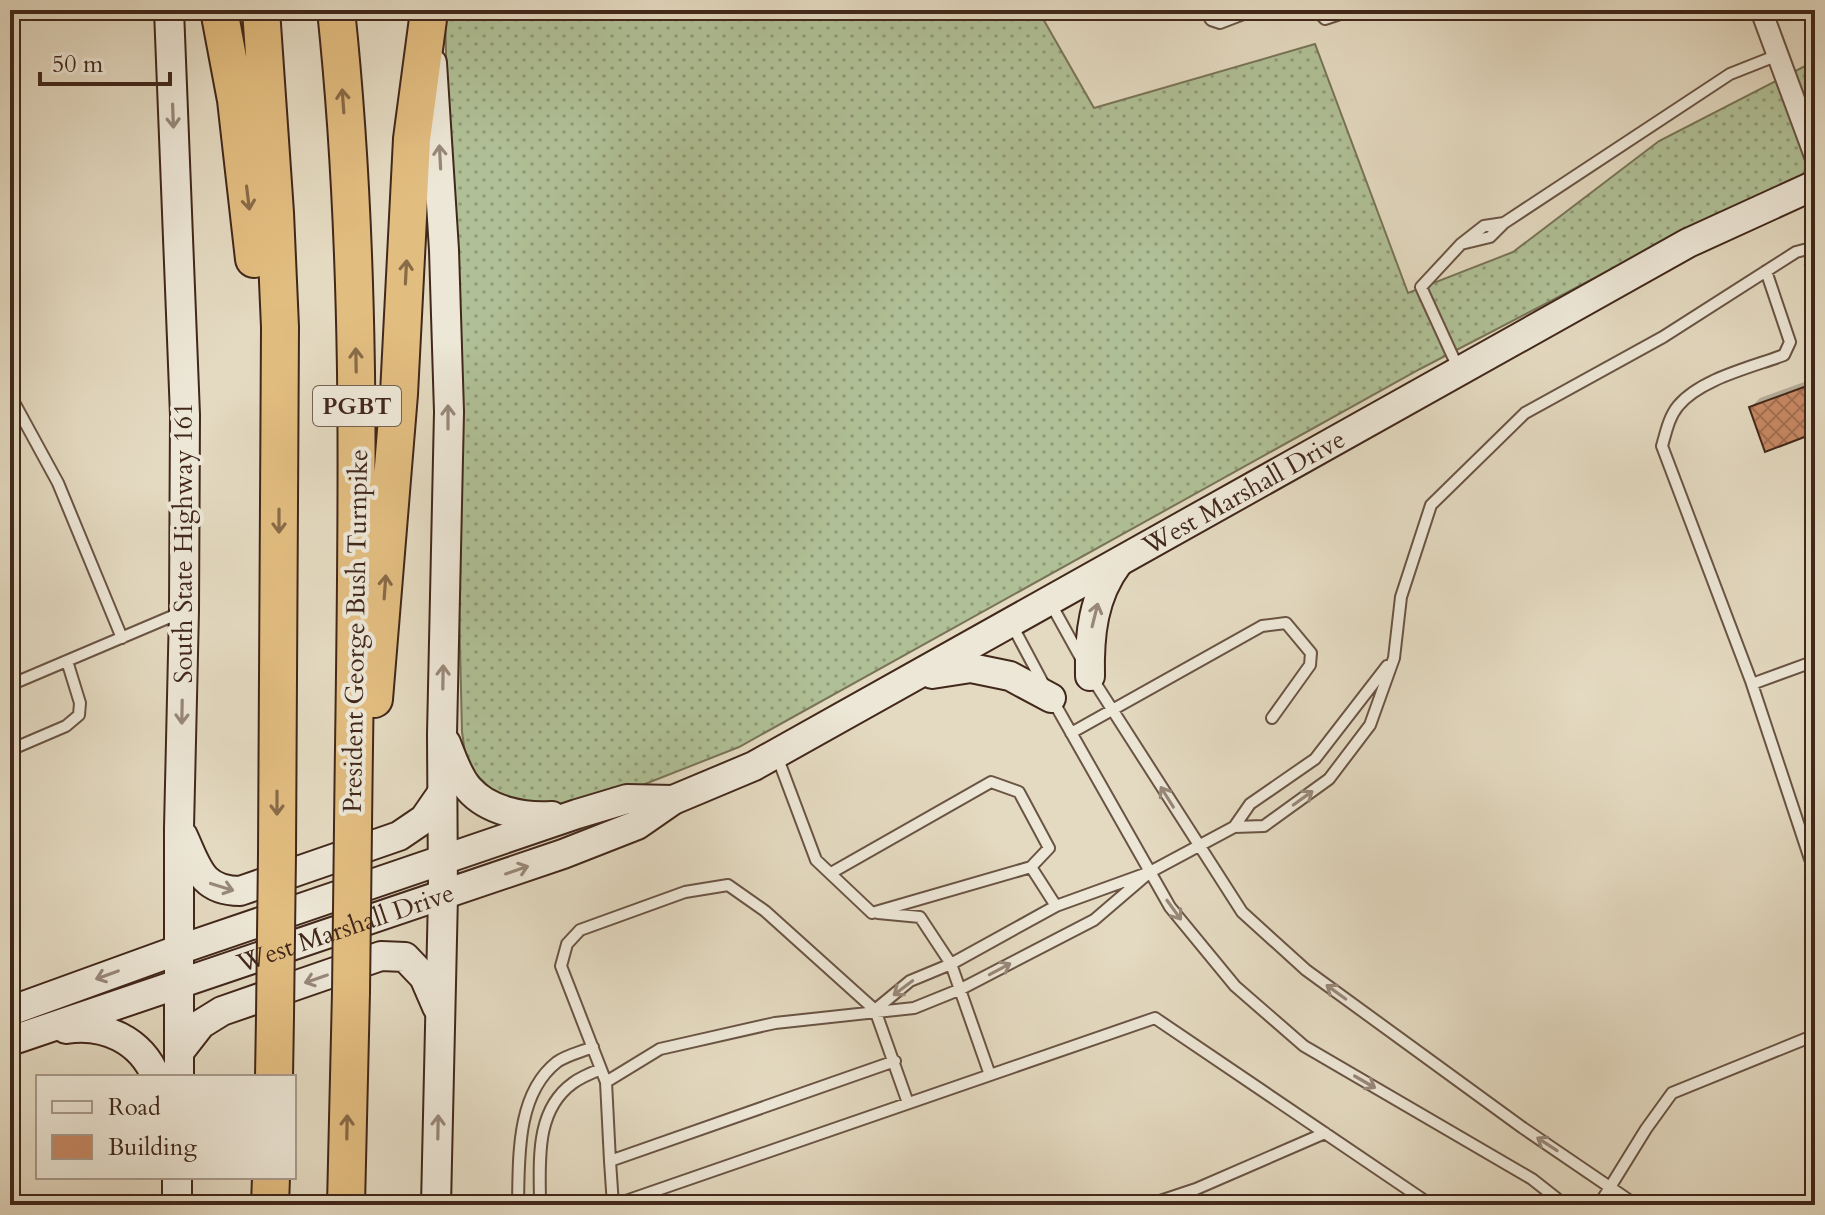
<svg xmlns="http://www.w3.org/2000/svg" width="1825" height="1215" viewBox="0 0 1825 1215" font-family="Cardo,serif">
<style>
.grass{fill:url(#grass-dots);stroke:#797458;stroke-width:2}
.shadow{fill:#0003}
.building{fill:url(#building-cross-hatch);stroke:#42281b;stroke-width:2}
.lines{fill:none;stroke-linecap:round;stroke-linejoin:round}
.lane-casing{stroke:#6a5444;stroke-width:14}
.street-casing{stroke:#6a5444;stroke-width:24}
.secondary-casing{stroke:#42281b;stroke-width:32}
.highway-casing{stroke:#42281b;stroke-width:40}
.lane{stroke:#ede7d7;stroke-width:10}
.street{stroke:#ede7d7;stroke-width:20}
.secondary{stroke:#ede7d7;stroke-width:28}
.highway{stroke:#e2bd80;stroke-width:36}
.highway-bridge-casing{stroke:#42281b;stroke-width:40;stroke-linecap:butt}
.highway-bridge{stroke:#e2bd80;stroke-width:36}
.oneway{stroke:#8a6b48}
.oneway2{stroke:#988879}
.labels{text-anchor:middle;stroke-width:8;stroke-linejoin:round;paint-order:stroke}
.shield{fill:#ede7d7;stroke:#756153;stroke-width:2}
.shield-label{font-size:24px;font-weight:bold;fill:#42281b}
.street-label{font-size:26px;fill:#42281b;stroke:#ede7d7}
</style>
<defs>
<pattern id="grass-dots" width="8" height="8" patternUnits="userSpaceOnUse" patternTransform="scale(2)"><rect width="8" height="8" fill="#b0c096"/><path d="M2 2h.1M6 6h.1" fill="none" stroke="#919c7a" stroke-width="1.8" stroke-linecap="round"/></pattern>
<pattern id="building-cross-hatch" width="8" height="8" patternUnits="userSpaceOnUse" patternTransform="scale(2)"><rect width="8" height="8" fill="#c88a65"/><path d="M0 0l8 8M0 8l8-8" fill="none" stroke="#a47152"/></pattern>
</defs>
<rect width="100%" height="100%" fill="#e4dac1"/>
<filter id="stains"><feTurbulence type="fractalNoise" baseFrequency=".0025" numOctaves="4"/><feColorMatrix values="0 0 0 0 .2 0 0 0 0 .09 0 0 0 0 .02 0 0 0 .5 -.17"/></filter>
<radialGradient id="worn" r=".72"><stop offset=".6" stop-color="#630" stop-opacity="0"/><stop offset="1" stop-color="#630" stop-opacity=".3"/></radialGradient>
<path class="grass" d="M445 10H1038L1094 108 1315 44 1408 293 1513 252 1659 141 1815 61V171L1633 258 1420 369 739 747 640 786 551 810 504 801 467 766 462 732Z"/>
<path class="shadow" d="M1815 378V431L1751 407 1760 398Z"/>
<path class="building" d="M1815 262V294L1805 265Z
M1815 383V433L1765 452 1749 407Z"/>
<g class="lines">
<g class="lane-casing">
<path id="lane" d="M1205 10 1211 20 1220 23 1254 10
M1316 10 1325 19 1352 10
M1461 244 1490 237 1504 223 1730 74 1778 55
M1766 271 1790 342 1784 355C1752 367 1700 379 1678 406 1669 417 1666 432 1662 446L1751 681 1810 859
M1459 370 1421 287 1461 244 1484 226 1504 223
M10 395 58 483 122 638
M1051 604 1082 660
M1012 625 1044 685
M1092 678 1242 912 1306 970 1523 1128 1636 1205
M1752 684 1815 661
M10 685 182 612
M1052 699 1170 907 1235 986 1304 1046 1532 1179 1565 1205
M1071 733 1262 626 1286 623 1311 653 1310 665 1272 718
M10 750 66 726 79 715 80 703 67 661
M777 756 816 860 872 913 1031 867 1049 848 1019 792 991 782 831 873
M1234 827 1264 826 1329 779 1370 725 1394 658 1401 597 1431 505 1525 413 1663 337 1796 252 1815 247
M1031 867 1056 906
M878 913 920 917 951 964 990 1075
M876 1009 910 981 951 964 1056 906 1150 872 1234 827 1250 804 1315 759 1387 666
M895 1061 610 1161 606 1082 660 1049 775 1023 914 1008 961 989 1094 920 1150 872
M606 1082 561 966 567 944 580 930 685 892 728 885 765 911 875 1010 908 1103
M610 1161 613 1205
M518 1205C519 1158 516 1094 557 1062 567 1055 581 1052 593 1047
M540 1205C540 1163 534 1111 573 1083 581 1077 591 1073 601 1069
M614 1205 1155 1018 1431 1205
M1148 1205 1196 1189 1325 1133
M1599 1205 1646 1129 1672 1093 1815 1035"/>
</g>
<g class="street-casing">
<path id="street" d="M1761 10 1815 156"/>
</g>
<g class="secondary-casing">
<g id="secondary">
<path d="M169 10 185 415 184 611 179 828V1077"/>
<path d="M432 63 444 250 449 412 442 734 443 895 436 1205"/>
<path d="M932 674 971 668 1010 676 1051 698"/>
<path d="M1090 676C1089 635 1093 596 1118 563"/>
<path d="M446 743C452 758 458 777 469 789 488 811 524 818 552 816"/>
<path d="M183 836C197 866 201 891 240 891L399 836 424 819 442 793"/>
<path d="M10 1011 181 949 577 814 627 799 673 800"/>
<path d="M66 1029C104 1023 141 1040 156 1077"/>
<path id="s1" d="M10 1041 563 854 637 825 673 800 754 766 1688 243 1815 185"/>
<path d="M180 1051 201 1024 222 1011 381 956 405 957 424 977 437 1007"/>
<path d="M177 1205V1177"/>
</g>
</g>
<g class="highway-casing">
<path id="highway" d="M219 10 236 100 254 259
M261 10 275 213 280 327 277 854
M336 10C365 281 356 555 353 827
M374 699 399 394 412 139 428 19
M274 1077 275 1016
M270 1205 271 1177
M346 1205 351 992"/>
</g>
<use href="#lane" class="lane"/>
<use href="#street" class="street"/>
<use href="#secondary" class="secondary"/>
<use href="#highway" class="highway"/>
<g class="highway-bridge-casing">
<path id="highway-bridge" d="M351 992 353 827
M275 1016 277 854"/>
</g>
<use href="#highway-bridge" class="highway-bridge"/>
</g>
<defs><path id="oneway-shaft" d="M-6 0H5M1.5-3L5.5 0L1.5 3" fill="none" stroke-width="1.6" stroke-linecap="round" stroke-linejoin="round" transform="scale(2)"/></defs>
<g class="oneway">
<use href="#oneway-shaft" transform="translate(343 101) rotate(-94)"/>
<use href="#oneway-shaft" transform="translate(248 198) rotate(83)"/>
<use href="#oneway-shaft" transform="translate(406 272) rotate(-87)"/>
<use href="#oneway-shaft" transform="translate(356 360) rotate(-91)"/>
<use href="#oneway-shaft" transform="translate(279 521) rotate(90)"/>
<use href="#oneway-shaft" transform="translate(385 587) rotate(-86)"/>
<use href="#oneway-shaft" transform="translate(277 803) rotate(90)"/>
<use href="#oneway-shaft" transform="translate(347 1127) rotate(-89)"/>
</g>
<g class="oneway2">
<use href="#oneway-shaft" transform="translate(173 116) rotate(88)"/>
<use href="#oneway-shaft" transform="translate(440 157) rotate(-93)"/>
<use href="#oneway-shaft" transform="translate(448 417) rotate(-90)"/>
<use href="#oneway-shaft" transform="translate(1095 615) rotate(-76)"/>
<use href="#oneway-shaft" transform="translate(443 677) rotate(-89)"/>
<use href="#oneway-shaft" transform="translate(182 712) rotate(91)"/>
<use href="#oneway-shaft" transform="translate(1167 797) rotate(-122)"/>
<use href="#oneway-shaft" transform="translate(1303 798) rotate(-36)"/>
<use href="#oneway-shaft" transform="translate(517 870) rotate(-19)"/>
<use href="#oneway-shaft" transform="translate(222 887) rotate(17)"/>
<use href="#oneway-shaft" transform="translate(1174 910) rotate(54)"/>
<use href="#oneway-shaft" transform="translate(1000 969) rotate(-28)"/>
<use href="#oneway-shaft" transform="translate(107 975) rotate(160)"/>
<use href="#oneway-shaft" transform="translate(316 979) rotate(161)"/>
<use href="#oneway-shaft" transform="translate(903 988) rotate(143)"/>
<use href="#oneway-shaft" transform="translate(1336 992) rotate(-144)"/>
<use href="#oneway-shaft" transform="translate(1365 1082) rotate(30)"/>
<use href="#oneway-shaft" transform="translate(438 1127) rotate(-89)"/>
<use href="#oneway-shaft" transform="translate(1547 1144) rotate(-147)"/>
</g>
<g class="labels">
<rect class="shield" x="313" y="386" width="88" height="40" rx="6"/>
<g class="shield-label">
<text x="357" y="414">PGBT</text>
</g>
<g class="street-label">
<text dy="9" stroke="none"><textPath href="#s1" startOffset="1356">West Marshall Drive</textPath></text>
<text transform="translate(183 543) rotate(-90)" y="9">South State Highway 161</text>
<text transform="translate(355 631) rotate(-89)" y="9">President George Bush Turnpike</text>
<text dy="9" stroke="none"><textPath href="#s1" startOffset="354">West Marshall Drive</textPath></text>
</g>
</g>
<rect width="1825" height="1215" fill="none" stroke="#e4dac1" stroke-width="40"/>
<rect x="12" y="12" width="1801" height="1191" fill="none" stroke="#42281b" stroke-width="4"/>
<rect x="20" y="20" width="1785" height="1175" fill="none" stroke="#42281b" stroke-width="2"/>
<rect x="36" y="1075" width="260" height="104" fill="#ede7d7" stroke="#a99b8c" stroke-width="2"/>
<rect x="52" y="1101" width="40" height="12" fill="#ede7d7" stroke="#a99b8c" stroke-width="2"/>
<text x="108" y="1115" font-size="24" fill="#42281b">Road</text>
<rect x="52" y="1135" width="40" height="24" fill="#c88a65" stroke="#a99b8c" stroke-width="2"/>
<text x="108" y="1155" font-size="24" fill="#42281b">Building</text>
<path d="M40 72v12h130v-12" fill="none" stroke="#42281b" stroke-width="4"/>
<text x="52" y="72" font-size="24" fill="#42281b" stroke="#ede7d7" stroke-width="6" paint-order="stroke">50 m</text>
<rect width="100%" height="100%" filter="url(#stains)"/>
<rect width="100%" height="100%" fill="url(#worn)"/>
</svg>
